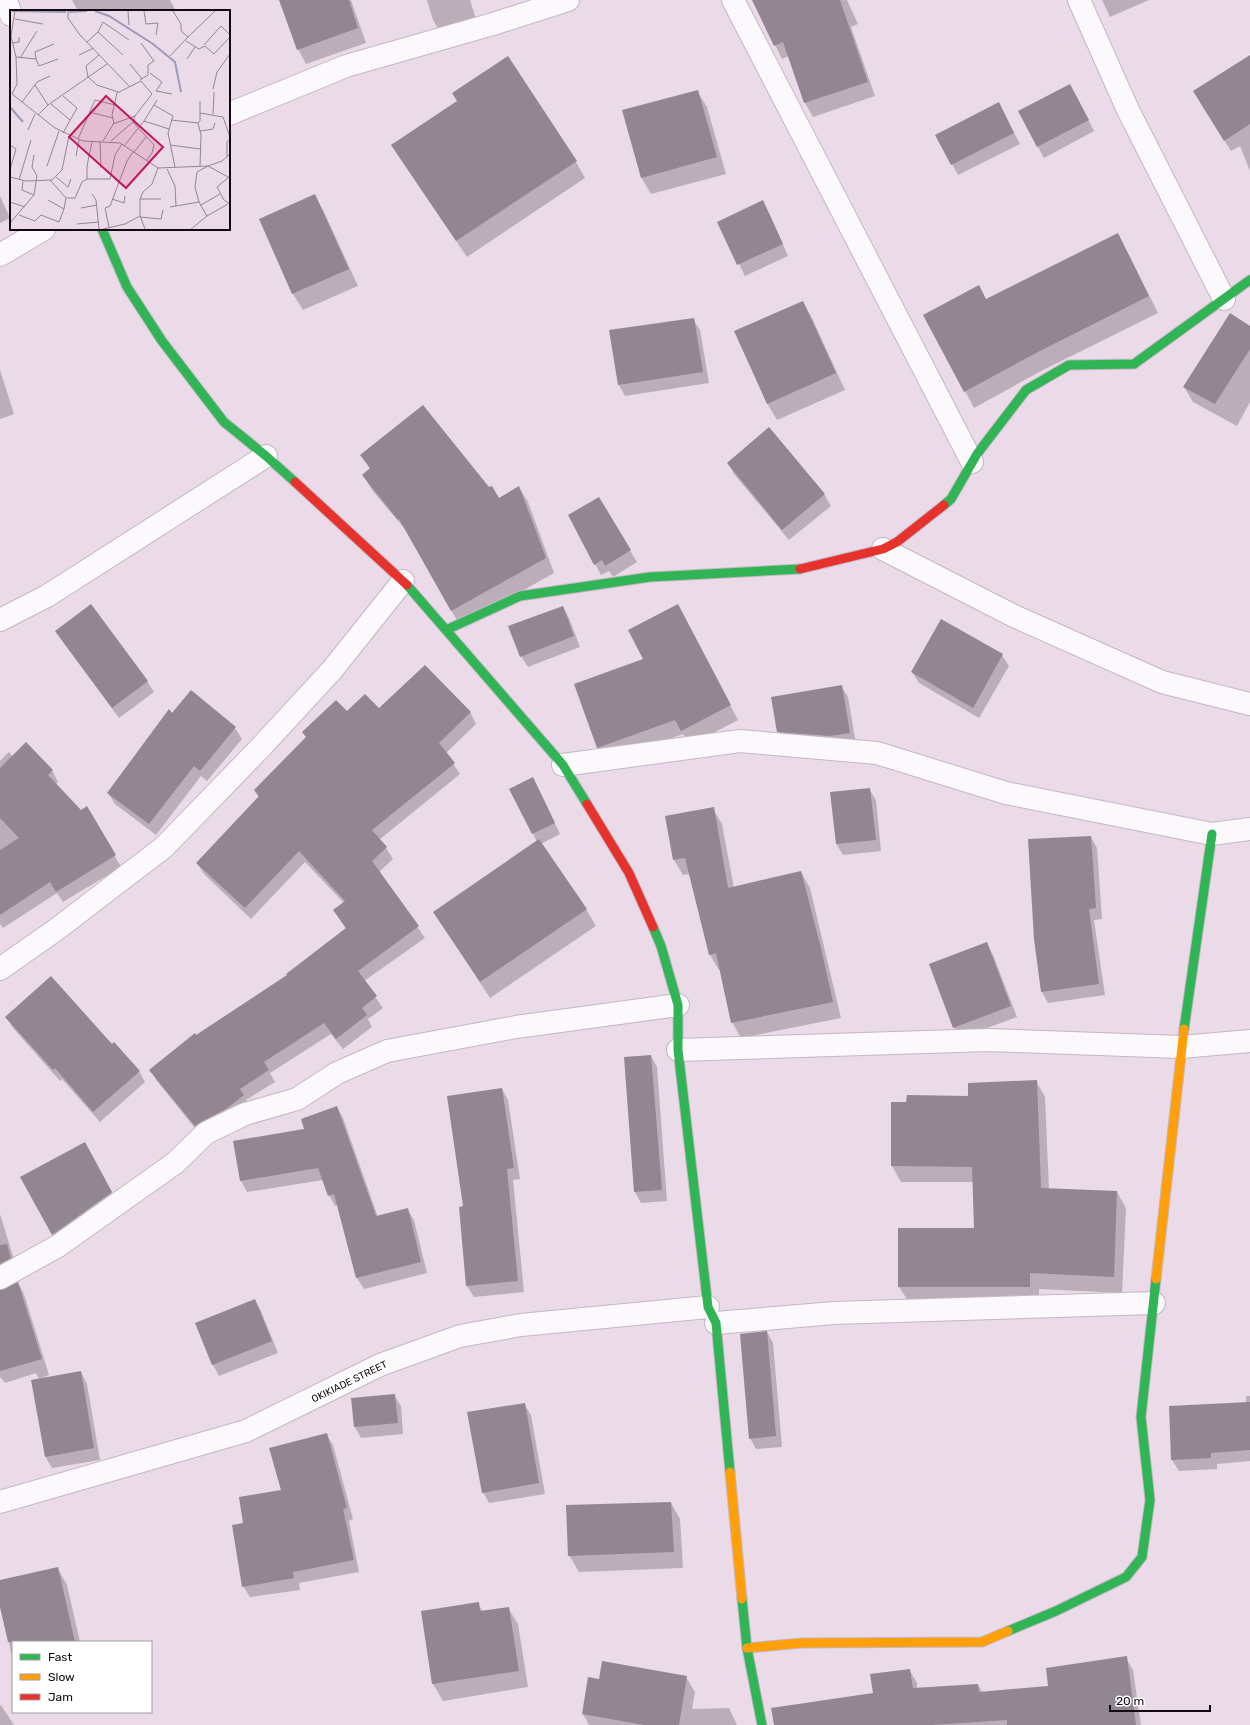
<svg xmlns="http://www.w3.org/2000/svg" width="1250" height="1725" font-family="Rubik,sans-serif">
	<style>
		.shadow { fill: #0003 }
		.building { fill: #918692 }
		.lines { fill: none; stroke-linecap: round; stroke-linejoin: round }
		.street-casing { stroke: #c5b7c3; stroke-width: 24 }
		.fast-casing { stroke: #c5b7c3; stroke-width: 11 }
		.slow-casing { stroke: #c5b7c3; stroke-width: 11 }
		.jam-casing { stroke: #c5b7c3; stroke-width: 11 }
		.street { stroke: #fcf9fc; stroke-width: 22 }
		.fast { stroke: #30b455; stroke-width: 9 }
		.slow { stroke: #ff9f0a; stroke-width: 9 }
		.jam { stroke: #e5322d; stroke-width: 9 }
		.labels { text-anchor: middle; stroke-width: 4; stroke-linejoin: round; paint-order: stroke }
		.street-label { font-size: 10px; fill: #110810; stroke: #fff }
		.inset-river { fill: none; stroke: #9d9ab8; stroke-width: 2 }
		.inset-road { fill: none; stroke: #948692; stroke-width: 1 }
		.view { fill: #c2185b; fill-opacity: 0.15; stroke: #c2185b; stroke-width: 2 }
		.inset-edge { fill: none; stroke: #110810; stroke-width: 2 }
	</style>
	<rect width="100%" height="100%" fill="#ebdae8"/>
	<path class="shadow" d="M 72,0 L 170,0 L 176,11 L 78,11 Z
		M 280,0 L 351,0 L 366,43 L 306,64 L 298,49 Z
		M 427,0 L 470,0 L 478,25 L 442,36 L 433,20 Z
		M 753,0 L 847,0 L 858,24 L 851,27 L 875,96 L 813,117 L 805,103 L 789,56 L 782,59 Z
		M 1102,0 L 1149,0 L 1110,17 Z
		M 1250,72 L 1250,171 L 1240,146 L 1231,151 L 1200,102 Z
		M 697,91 L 707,107 L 726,174 L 651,194 L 641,177 Z
		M 1076,96 L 1094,131 L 1044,158 L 1019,112 Z
		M 1005,115 L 1020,144 L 958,175 L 952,164 Z
		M 433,131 L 576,162 L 585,178 L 467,257 L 391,144 Z
		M 314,195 L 324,212 L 358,286 L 303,310 L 293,294 L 260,220 Z
		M 0,196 L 10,218 L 0,223 Z
		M 769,213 L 788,256 L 745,276 L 718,222 Z
		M 1127,251 L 1158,313 L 1043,370 L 974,408 L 965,391 L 986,300 Z
		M 803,302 L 812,318 L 845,390 L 777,420 L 767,403 Z
		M 693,319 L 700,330 L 709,383 L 625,396 L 619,385 L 610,331 Z
		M 1250,327 L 1250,402 L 1237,426 L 1193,402 L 1184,387 Z
		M 0,370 L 14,414 L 0,419 Z
		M 769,428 L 824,494 L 831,506 L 789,540 L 734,474 L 728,463 Z
		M 362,455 L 498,499 L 519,487 L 528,502 L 554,573 L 460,626 L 409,534 L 372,490 L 363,475 L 370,469 Z
		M 598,498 L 637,562 L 613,577 L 609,571 L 601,575 L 569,515 Z
		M 563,607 L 569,618 L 580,647 L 528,667 L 521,656 Z
		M 685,620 L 738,720 L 690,745 L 683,734 L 606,762 L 598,747 L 644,659 Z
		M 942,620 L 1002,655 L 1009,666 L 979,718 L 919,683 L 912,672 Z
		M 56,631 L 147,681 L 154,692 L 119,718 L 63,642 Z
		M 841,686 L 848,697 L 856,744 L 785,743 L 778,731 Z
		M 192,691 L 235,728 L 242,739 L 207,781 L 201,776 L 156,835 L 115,804 L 108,793 Z
		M 379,710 L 470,712 L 476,724 L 446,753 L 460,774 L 379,840 L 386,848 L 393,859 L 379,872 L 425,938 L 364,981 L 383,1008 L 368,1019 L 372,1027 L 343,1049 L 331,1034 L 270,1073 L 275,1082 L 246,1100 L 250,1106 L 202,1137 L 157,1081 L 151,1070 L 196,1036 L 288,976 L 346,929 L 334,910 L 344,903 L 305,862 L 251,919 L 204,874 L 197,863 L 259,798 L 255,791 L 307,738 L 303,732 L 347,713 Z
		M 9,752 L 13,757 L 52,770 L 58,782 L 55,785 L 81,811 L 87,808 L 121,867 L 63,902 L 57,893 L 3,928 L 0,924 L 0,761 Z
		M 511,789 L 539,790 L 560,834 L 541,844 L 586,909 L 596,926 L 490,998 L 434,912 L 537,842 Z
		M 869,789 L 876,800 L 881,851 L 843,855 L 836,843 Z
		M 713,809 L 722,824 L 734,888 L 801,872 L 810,888 L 841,1018 L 741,1038 L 732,1022 L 721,970 L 719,970 L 710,955 L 690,874 L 683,875 L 674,860 Z
		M 1091,837 L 1097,848 L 1102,919 L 1094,920 L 1105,995 L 1048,1003 L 1042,992 Z
		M 987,944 L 993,955 L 1017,1017 L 960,1038 L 954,1027 Z
		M 6,1017 L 112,1045 L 139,1071 L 145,1082 L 100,1122 L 62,1079 L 60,1081 L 13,1028 Z
		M 651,1056 L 657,1067 L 667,1201 L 641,1203 L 635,1192 Z
		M 1036,1081 L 1045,1097 L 1049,1189 L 1117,1192 L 1126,1208 L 1122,1293 L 1039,1289 L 1039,1302 L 909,1302 L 899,1287 L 975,1229 L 973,1182 L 901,1182 L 892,1166 L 892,1103 L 907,1103 L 969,1097 Z
		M 502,1089 L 508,1100 L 520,1179 L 513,1180 L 524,1292 L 474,1297 L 467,1286 L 460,1208 L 464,1207 Z
		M 337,1107 L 343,1118 L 378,1217 L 407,1209 L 414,1220 L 427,1273 L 364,1289 L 357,1278 L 338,1205 L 335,1206 L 329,1195 L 323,1180 L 247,1192 L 241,1181 L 234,1141 L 306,1130 Z
		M 91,1154 L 118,1204 L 59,1245 L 53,1234 Z
		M 0,1214 L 17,1269 L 0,1280 Z
		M 18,1283 L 24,1294 L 49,1375 L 39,1379 L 81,1372 L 87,1384 L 100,1460 L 52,1468 L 45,1456 L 39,1379 L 36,1373 L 5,1383 L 0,1377 L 0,1291 Z
		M 255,1300 L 261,1311 L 278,1353 L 219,1376 L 213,1365 L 196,1323 Z
		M 767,1332 L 773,1343 L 782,1447 L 756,1449 L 750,1438 Z
		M 394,1395 L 401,1406 L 403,1434 L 361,1438 L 355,1427 Z
		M 1246,1396 L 1250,1396 L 1250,1461 L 1217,1464 L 1217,1469 L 1179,1471 L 1172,1460 L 1170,1407 L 1246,1403 Z
		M 524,1404 L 531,1415 L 545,1494 L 489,1503 L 483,1492 Z
		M 326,1434 L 333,1445 L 353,1519 L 349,1521 L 359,1572 L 299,1583 L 300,1590 L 250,1597 L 243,1586 L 244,1524 L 282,1491 Z
		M 671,1503 L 680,1519 L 683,1568 L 579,1572 L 569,1555 Z
		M 58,1569 L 67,1585 L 80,1642 L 13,1642 L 13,1661 L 0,1603 L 0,1581 Z
		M 478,1603 L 483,1612 L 508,1608 L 518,1624 L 528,1687 L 443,1701 L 433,1684 L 422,1612 Z
		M 1126,1658 L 1133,1670 L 1141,1725 L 790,1725 L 874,1694 L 910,1671 L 917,1683 L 917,1689 L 978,1685 L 983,1693 L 1049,1687 Z
		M 686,1677 L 695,1692 L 692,1709 L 729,1708 L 737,1725 L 589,1725 L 583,1714 L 600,1680 Z
		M 1,1705 L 14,1725 L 0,1725 L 0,1706 Z"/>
	<path class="building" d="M 279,0 L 349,0 L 358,28 L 297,50 Z
		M 752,0 L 840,0 L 868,82 L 804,103 L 783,42 L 774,46 Z
		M 1250,55 L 1250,124 L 1224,141 L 1193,91 Z
		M 508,56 L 577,161 L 456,241 L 391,145 L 457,101 L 452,93 Z
		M 1070,84 L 1089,120 L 1037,147 L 1018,111 Z
		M 698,90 L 717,157 L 641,178 L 622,110 Z
		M 999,102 L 1014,133 L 951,165 L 935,135 Z
		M 315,194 L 349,269 L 292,294 L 259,219 Z
		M 763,200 L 783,244 L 737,265 L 717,222 Z
		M 1118,233 L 1149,296 L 1034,354 L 964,392 L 923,315 L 979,285 L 986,299 Z
		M 803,301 L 836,373 L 767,404 L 734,331 Z
		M 1230,313 L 1250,326 L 1250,349 L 1215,404 L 1183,387 Z
		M 694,318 L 703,372 L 618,385 L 609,330 Z
		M 423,405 L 489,487 L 492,486 L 499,498 L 519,486 L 546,558 L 451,611 L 399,519 L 398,520 L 362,475 L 370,468 L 360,455 Z
		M 769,427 L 825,494 L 782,530 L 727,463 Z
		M 599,497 L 631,550 L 605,566 L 602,560 L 594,565 L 568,515 Z
		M 91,604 L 148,681 L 112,708 L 55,631 Z
		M 678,604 L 731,705 L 681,731 L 675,720 L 597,748 L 574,684 L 643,659 L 628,630 Z
		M 563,606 L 574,636 L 520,657 L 508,626 Z
		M 941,619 L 1003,654 L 973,708 L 911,672 Z
		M 425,665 L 471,712 L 439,743 L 455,763 L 372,830 L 387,847 L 372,861 L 419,926 L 358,971 L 377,996 L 362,1008 L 367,1015 L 336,1039 L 324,1023 L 264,1062 L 269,1070 L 240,1089 L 244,1095 L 226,1109 L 201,1122 L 195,1126 L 149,1070 L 195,1033 L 196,1035 L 287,975 L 286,974 L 346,928 L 333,910 L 345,901 L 299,851 L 245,908 L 196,863 L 259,796 L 254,790 L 306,737 L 302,732 L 336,700 L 347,711 L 365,694 L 379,708 Z
		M 842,685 L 850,733 L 830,736 L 777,732 L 771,697 Z
		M 191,690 L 236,727 L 200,771 L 194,766 L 149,824 L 107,793 L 169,709 L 172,713 Z
		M 26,742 L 53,770 L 48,775 L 81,810 L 87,806 L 116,855 L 56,892 L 50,882 L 0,915 L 0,850 L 19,838 L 0,818 L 0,768 Z
		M 533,777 L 555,823 L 532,834 L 509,789 Z
		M 870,788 L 876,840 L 836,844 L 830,792 Z
		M 714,807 L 728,888 L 801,871 L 821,948 L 833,1002 L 731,1023 L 716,953 L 709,955 L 685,858 L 673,860 L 665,816 Z
		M 1091,836 L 1096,908 L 1089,909 L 1099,984 L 1041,992 L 1034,939 L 1028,839 Z
		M 539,839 L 587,909 L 480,982 L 433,912 Z
		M 987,942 L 1011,1006 L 953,1028 L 929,964 Z
		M 51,976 L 112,1044 L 114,1042 L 140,1071 L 93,1112 L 55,1068 L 53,1070 L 5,1017 Z
		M 651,1055 L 662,1190 L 634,1192 L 624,1057 Z
		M 1037,1080 L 1041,1188 L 1117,1191 L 1114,1277 L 1030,1273 L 1030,1287 L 898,1287 L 898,1228 L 974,1228 L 972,1167 L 891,1166 L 891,1102 L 906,1102 L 907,1095 L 968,1096 L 968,1083 Z
		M 502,1088 L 514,1168 L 507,1169 L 518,1281 L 466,1286 L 459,1207 L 463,1206 L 447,1096 Z
		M 337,1106 L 376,1216 L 408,1208 L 421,1262 L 356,1278 L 334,1194 L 328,1196 L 318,1168 L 240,1181 L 233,1141 L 304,1129 L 301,1119 Z
		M 85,1142 L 112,1192 L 52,1235 L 20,1177 Z
		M 7,1244 L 11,1258 L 0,1264 L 0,1245 Z
		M 18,1282 L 42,1359 L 0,1371 L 0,1290 Z
		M 255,1299 L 272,1341 L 212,1365 L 195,1323 Z
		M 767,1331 L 776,1436 L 749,1439 L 740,1334 Z
		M 81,1371 L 94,1448 L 45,1457 L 31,1380 Z
		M 395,1394 L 398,1423 L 354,1427 L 351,1398 Z
		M 1250,1402 L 1250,1450 L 1211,1453 L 1211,1458 L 1171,1460 L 1169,1406 Z
		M 525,1403 L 539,1483 L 482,1493 L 467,1412 Z
		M 327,1433 L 347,1508 L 343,1509 L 354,1560 L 293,1572 L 294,1578 L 242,1587 L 232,1525 L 243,1523 L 239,1497 L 281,1490 L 269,1448 Z
		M 671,1502 L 674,1552 L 568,1556 L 566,1505 Z
		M 58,1567 L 75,1642 L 8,1642 L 0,1607 L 0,1580 Z
		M 479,1602 L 480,1611 L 509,1607 L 519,1671 L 432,1684 L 421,1611 Z
		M 1127,1656 L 1136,1725 L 1007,1725 L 1007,1720 L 932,1725 L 774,1725 L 771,1708 L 873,1693 L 870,1674 L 910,1669 L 913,1688 L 978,1684 L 979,1692 L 1048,1686 L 1046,1668 Z
		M 602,1661 L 687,1676 L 679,1725 L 644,1725 L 582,1714 L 588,1677 L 599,1679 Z"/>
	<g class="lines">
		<g class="street-casing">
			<path id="street" d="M 6,0 L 11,15
				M 733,0 L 972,462
				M 1079,0 L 1128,110 L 1224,299
				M 229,114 L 346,66 L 493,24 L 568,0
				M 0,255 L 44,229
				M 883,549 L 1014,616 L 1162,682 L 1250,704
				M 0,620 L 47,596 L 266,456
				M 563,765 L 740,741 L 877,753 L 1006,793 L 1212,834 L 1250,829
				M 0,969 L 57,929 L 164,847 L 261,747 L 332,670 L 403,581
				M 678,1050 L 988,1040 L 1181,1047 L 1250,1041
				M 0,1278 L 58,1246 L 175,1163 L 206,1133 L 245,1114 L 297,1099 L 337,1073 L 387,1051 L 516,1027 L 678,1005
				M 716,1323 L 834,1313 L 1154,1303
				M 0,1502 L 246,1431 L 380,1365 L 460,1336 L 521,1325 L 708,1307"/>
		</g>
		<g class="fast-casing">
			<path id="fast" d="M 102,229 L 127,287 L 162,341 L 224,422 L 266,456 L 295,482
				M 944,505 L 951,499 L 977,454 L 1026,390 L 1069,365 L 1134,364 L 1250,280
				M 407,585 L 563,765 L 587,804
				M 446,630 L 520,596 L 650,577 L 800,569
				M 653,927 L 661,946 L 678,1005 L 678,1050 L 708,1307 L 716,1323 L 730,1472
				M 1184,1029 L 1212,834
				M 742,1599 L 747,1648 L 762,1725
				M 1008,1631 L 1056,1611 L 1126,1577 L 1142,1557 L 1150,1500 L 1141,1417 L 1156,1279"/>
		</g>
		<g class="slow-casing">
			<path id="slow" d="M 1156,1279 L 1184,1029
				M 730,1472 L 742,1599
				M 747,1648 L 802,1643 L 982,1642 L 1008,1631"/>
		</g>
		<g class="jam-casing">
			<path id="jam" d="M 295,482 L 407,585
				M 800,569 L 883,549 L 897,542 L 944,505
				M 587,804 L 629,873 L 653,927"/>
		</g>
		<use href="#street" class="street"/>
		<use href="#fast" class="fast"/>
		<use href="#slow" class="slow"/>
		<use href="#jam" class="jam"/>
	</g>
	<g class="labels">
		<g class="street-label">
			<text transform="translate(349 1381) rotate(-26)" y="4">OKIKIADE STREET</text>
		</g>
	</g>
	<g transform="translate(10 10)">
		<rect width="220" height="220" fill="#ebdae8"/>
		<path class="inset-river" d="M 2,1 L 56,2M 85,1 L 99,6 L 143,34 L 165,52 L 171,82M 59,2 L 77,1M 0,97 L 13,112"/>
		<path class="inset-road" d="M 5,1 L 1,26 L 6,47 L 7,74 L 2,84 L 45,118 L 73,131 L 110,133 L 148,158 L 198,156 L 212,151 L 220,144M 58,1 L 58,8 L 70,25 L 119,76M 118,1 L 119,15M 134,1 L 136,14 L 148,13 L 146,25M 5,9 L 33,14M 88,22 L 113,45M 178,27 L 205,1M 176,31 L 189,39 L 195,36 L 204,44 L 220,27M 77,32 L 88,22 L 93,12 L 119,30M 2,33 L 9,32 L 9,27M 194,35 L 211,16 L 220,25M 69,45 L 84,38M 89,45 L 76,56 L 78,67 L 87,75 L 108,82M 160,46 L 178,27 L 171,21 L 171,14 L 163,1M 6,47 L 26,49 L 29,56 L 48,49M 10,48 L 27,21M 26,49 L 25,42 L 44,34M 177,49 L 185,37M 120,54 L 132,69M 140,63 L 152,72 L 146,81M 130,70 L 138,65 L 138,55 L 144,51 L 131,33M 25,75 L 38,95M 203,79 L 207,62 L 220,44M 146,81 L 162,84M 53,86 L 67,98 L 53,123M 12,92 L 27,72 L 40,66M 41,94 L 60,110M 144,95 L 163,106 L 158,123 L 165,157M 79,102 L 103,108M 190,103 L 213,107 L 220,127M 203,104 L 204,82M 28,105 L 38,95 L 97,54M 161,110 L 188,113 L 190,111 L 190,91M 134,111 L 159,119M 123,112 L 144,135 L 142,143 L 136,151M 188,113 L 191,125 L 190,156M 18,120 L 25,104M 190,121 L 203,119 L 205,113M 68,129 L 85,90 L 105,95M 90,131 L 91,158M 93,131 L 104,113 L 102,105 L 107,83 L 131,71 L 142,84 L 125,106 L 103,114M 101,131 L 123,112 L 125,106M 0,135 L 6,139 L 0,160M 160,135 L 190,139M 114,136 L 134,111 L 147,90M 124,142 L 136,127M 66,146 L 69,130M 217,147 L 217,132 L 220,129M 37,156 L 49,121M 157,159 L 165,176 L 166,196M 0,167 L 16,171 L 42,170 L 52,160 L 59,126M 46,167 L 58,177 L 61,169M 219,167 L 207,177 L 214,190 L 220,194M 77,169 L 100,169 L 105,145 L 112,134M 9,170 L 21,130M 40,170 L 56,188 L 65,188 L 72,172 L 77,169 L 77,156 L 82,132M 13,171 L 12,180 L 24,185M 82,184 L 86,190 L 89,219M 102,189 L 114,193 L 115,186M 130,189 L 151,189M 38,190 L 54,199 L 56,188M 0,192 L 15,197M 191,195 L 210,184M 160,197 L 189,192M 71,198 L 87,195M 9,205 L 25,211 L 31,205 L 49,212 L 54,199M 197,206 L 218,194M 130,207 L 151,209 L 153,200M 0,213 L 24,185 L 27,166 L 22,157 L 24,145M 67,214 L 89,212M 99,217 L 95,198 L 100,196 L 117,151 L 123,142M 93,219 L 115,214 L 130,206M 135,219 L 130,206 L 130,189 L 133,182 L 142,174 L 148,158M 181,219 L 197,206 L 189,192 L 185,177 L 187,162 L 198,156 L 220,168"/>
		<path class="view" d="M 96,86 L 153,137 L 116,178 L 59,127 Z"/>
		<rect width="220" height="220" class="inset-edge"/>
	</g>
	<rect x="12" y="1641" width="140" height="72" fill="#ffffff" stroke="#a09c9f"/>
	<rect x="20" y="1654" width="20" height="6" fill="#30b455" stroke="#a09c9f"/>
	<text x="48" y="1661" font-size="12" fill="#110810">Fast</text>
	<rect x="20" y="1674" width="20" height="6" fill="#ff9f0a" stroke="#a09c9f"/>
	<text x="48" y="1681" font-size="12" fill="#110810">Slow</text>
	<rect x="20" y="1694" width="20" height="6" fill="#e5322d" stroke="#a09c9f"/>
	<text x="48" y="1701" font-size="12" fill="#110810">Jam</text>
	<path d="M1110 1705v6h100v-6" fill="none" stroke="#110810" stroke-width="2"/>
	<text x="1116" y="1705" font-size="12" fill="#110810" stroke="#ffffff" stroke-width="3" paint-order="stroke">20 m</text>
</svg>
